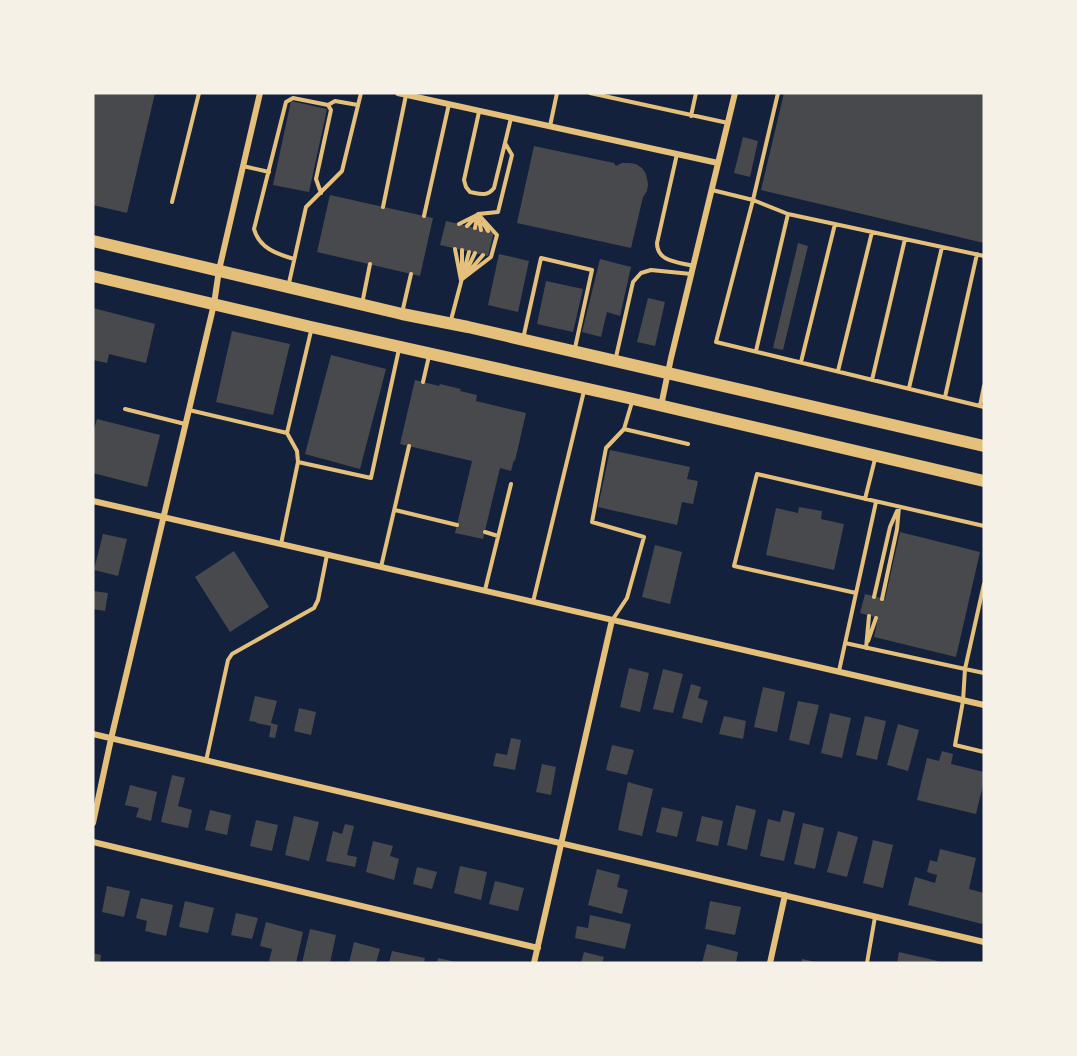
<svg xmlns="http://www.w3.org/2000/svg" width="1077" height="1056" font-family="'Archivo Narrow',sans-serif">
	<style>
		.building { fill: #48494c }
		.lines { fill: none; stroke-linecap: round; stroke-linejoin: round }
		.service { stroke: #e5c07b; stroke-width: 4 }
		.minor { stroke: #e5c07b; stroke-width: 6 }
		.primary { stroke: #e5c07b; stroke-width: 12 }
	</style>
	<rect width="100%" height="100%" fill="#14213d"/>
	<path class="building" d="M 93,93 L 155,93 L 127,213 L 93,205 Z
		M 784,93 L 984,93 L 984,243 L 761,190 Z
		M 291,101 L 327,109 L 309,192 L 273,185 Z
		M 743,137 L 758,141 L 750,177 L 734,173 Z
		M 534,146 L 614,163 L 616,166 L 622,163 L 629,163 L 636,164 L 642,168 L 646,174 L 648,184 L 647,191 L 643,197 L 631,248 L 517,223 Z
		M 330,195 L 433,218 L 420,276 L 317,252 Z
		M 446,221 L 494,232 L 488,256 L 440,245 Z
		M 798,243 L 808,246 L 783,350 L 773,348 Z
		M 499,254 L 529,261 L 518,312 L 488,305 Z
		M 600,259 L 631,267 L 620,316 L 607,312 L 601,337 L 582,332 Z
		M 546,281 L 583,289 L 573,332 L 537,324 Z
		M 648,298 L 665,302 L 655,346 L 637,342 Z
		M 93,308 L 155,324 L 146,363 L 109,354 L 107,363 L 93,360 Z
		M 232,331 L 290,344 L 273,415 L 216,402 Z
		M 331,355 L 386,369 L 360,469 L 305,454 Z
		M 415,380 L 439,386 L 440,384 L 461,389 L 460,391 L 477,395 L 476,401 L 526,413 L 515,461 L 514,460 L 511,471 L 500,468 L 483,539 L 455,533 L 472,461 L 400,444 Z
		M 97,419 L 160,435 L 147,487 L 93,473 L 93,433 Z
		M 610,450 L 690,467 L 687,479 L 698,481 L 693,504 L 682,502 L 677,525 L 598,507 Z
		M 799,507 L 822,511 L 821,519 L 844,524 L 834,570 L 766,555 L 776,508 L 798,513 Z
		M 900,532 L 980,552 L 956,657 L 874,637 L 878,618 L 860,613 L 865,594 L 885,599 Z
		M 103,534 L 127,539 L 118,576 L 94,570 Z
		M 655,545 L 682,552 L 670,604 L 642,597 Z
		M 234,551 L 269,607 L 230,632 L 195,577 Z
		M 93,591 L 108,593 L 105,611 L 93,609 Z
		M 629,668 L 649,673 L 640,712 L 620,707 Z
		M 663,669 L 683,674 L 673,713 L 653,709 Z
		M 691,684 L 701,687 L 698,698 L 708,701 L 702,723 L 682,718 Z
		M 763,687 L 785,692 L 777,732 L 754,727 Z
		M 255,696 L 277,701 L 271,723 L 278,725 L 275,738 L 269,737 L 271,726 L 256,723 L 257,722 L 249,721 Z
		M 798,701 L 819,705 L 809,745 L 789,740 Z
		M 299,708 L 316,712 L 311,735 L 294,731 Z
		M 830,713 L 851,718 L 842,758 L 821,753 Z
		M 724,716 L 746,721 L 743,739 L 719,734 Z
		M 865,716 L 886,721 L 877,760 L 856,755 Z
		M 898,724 L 919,730 L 908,771 L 887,765 Z
		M 511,738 L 521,740 L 515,770 L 493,766 L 496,753 L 507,755 Z
		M 612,745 L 634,750 L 627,775 L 606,770 Z
		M 942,751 L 953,754 L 951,764 L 984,772 L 984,781 L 976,814 L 917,800 L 927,758 L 939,761 Z
		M 542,764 L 556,767 L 551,795 L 536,792 Z
		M 172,775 L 185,778 L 178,806 L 192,810 L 188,828 L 161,822 Z
		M 628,782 L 653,789 L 642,836 L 618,830 Z
		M 130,785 L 157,792 L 151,821 L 136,817 L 139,808 L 125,805 Z
		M 736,805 L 756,810 L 747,850 L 727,845 Z
		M 662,807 L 683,812 L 677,837 L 656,832 Z
		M 210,810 L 231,815 L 227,835 L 205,830 Z
		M 783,810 L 795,813 L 784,861 L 760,856 L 768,819 L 780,822 Z
		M 294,816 L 319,822 L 309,861 L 285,855 Z
		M 702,816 L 723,821 L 718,846 L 696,841 Z
		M 256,820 L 278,825 L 272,851 L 250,846 Z
		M 803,823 L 824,828 L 815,869 L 794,864 Z
		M 345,824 L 354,826 L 347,855 L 357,857 L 355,867 L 326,861 L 333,831 L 342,834 Z
		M 838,831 L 858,837 L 847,877 L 827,872 Z
		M 873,840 L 893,845 L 883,888 L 863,883 Z
		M 373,841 L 393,846 L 390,856 L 399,859 L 394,880 L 366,872 Z
		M 940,849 L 976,858 L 969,889 L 984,893 L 984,917 L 982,924 L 908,905 L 915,877 L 935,883 L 937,875 L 927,872 L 930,860 L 937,862 Z
		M 460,866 L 487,872 L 481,900 L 454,893 Z
		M 417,867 L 437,872 L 432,889 L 413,884 Z
		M 597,869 L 620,875 L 617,887 L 628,890 L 622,914 L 588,905 Z
		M 495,881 L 524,888 L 518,911 L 489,904 Z
		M 107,886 L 130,891 L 124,917 L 102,912 Z
		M 141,898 L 173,905 L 166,936 L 145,931 L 147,921 L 136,918 Z
		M 185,901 L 214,908 L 208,933 L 179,927 Z
		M 710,901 L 741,907 L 735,935 L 705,929 Z
		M 236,913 L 258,918 L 252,939 L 231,935 Z
		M 590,915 L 631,924 L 625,949 L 575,938 L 577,926 L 588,928 Z
		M 266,922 L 303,932 L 296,963 L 277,963 L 269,961 L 272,949 L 260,946 Z
		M 310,929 L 336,935 L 330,963 L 302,963 Z
		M 354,942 L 380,949 L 376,963 L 349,963 Z
		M 707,944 L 738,952 L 736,963 L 702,963 Z
		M 392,951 L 425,958 L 424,963 L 389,963 Z
		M 584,952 L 604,957 L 602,963 L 581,963 Z
		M 899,952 L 942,962 L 942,963 L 897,963 Z
		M 93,953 L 101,955 L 100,963 L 93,963 Z
		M 438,958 L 456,962 L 456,963 L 437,963 Z
		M 802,959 L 816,962 L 816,963 L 801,963 Z"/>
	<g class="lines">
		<path class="service" d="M 590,93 L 728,123
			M 778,93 L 753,200 L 788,214 L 984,256
			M 328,105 L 335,101 L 358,105
			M 479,112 L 464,180 L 466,187 L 470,192 C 480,194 487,197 494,188 L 505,143
			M 691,116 L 696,93
			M 550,126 L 557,93
			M 677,154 L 657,243 C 657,262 678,262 693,266
			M 243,166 L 269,172
			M 712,190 L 753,200 L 716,342 L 984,407
			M 172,202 L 199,93
			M 383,207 L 406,95
			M 478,215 L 481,230
			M 424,216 L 449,104
			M 483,223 L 488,231
			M 459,224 L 477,215
			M 467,226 L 476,217
			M 475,228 L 478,214 L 498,212 L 512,155 L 505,143 L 511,118
			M 455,249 L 461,280
			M 294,259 C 277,254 259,248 254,229 L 286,102 L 293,98 L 328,105 L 331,110 L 316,179 L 321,193
			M 462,271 L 462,250
			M 466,272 L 475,253
			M 466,275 L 483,255
			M 461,280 L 491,257 L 497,235 L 478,214
			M 289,283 L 306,207 L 342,171 L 361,93
			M 362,304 L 370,264
			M 402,313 L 411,274
			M 451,320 L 469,252
			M 311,331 L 287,433 L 297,451 L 298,462 L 371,478 L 399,349
			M 523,339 L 541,258 L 592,270 L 575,348
			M 756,351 L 788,214
			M 616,357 L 633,282 L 641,273 L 651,270 L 691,274
			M 801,362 L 835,224
			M 838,371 L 872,232
			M 872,380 L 905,239
			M 423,382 L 429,356
			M 909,388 L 942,247
			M 945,397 L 977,254
			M 980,406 L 984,386
			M 125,409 L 185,424
			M 189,410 L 287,433
			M 624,429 L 688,444
			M 865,499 L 875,459
			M 395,510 L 457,525
			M 485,532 L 498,536
			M 281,544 L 298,462
			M 381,567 L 409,446
			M 984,584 L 965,669 L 984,673
			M 485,590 L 511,484
			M 856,593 L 734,566 L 757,474 L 984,526
			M 874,597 L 890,527 L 897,511
			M 882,599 L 897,529 L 899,507
			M 533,602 L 584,391
			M 613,619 L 627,598 L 644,537 L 592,522 L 606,448 L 624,429 L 632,402
			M 868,641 L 876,618
			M 845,643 L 965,669 L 963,701 L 955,745 L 984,752
			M 866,648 L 869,616
			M 839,671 L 876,502
			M 206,761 L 228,660 L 232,654 L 314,608 L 318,600 L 327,555
			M 867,963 L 875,917"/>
		<path class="minor" d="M 398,93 L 718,163
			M 661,406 L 671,358 L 735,93
			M 93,501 L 984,705
			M 93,734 L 984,942
			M 93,823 L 111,739 L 214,304 L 219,270 L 260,93
			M 93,842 L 538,948
			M 534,963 L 612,620
			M 770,963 L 785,895"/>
		<path class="primary" d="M 93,241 L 402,314 L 468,327 L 984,446
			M 93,276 L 311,327 L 633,399 L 984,481"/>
	</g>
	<rect width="1077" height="1056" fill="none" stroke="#f6f1e7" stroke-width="189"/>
</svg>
